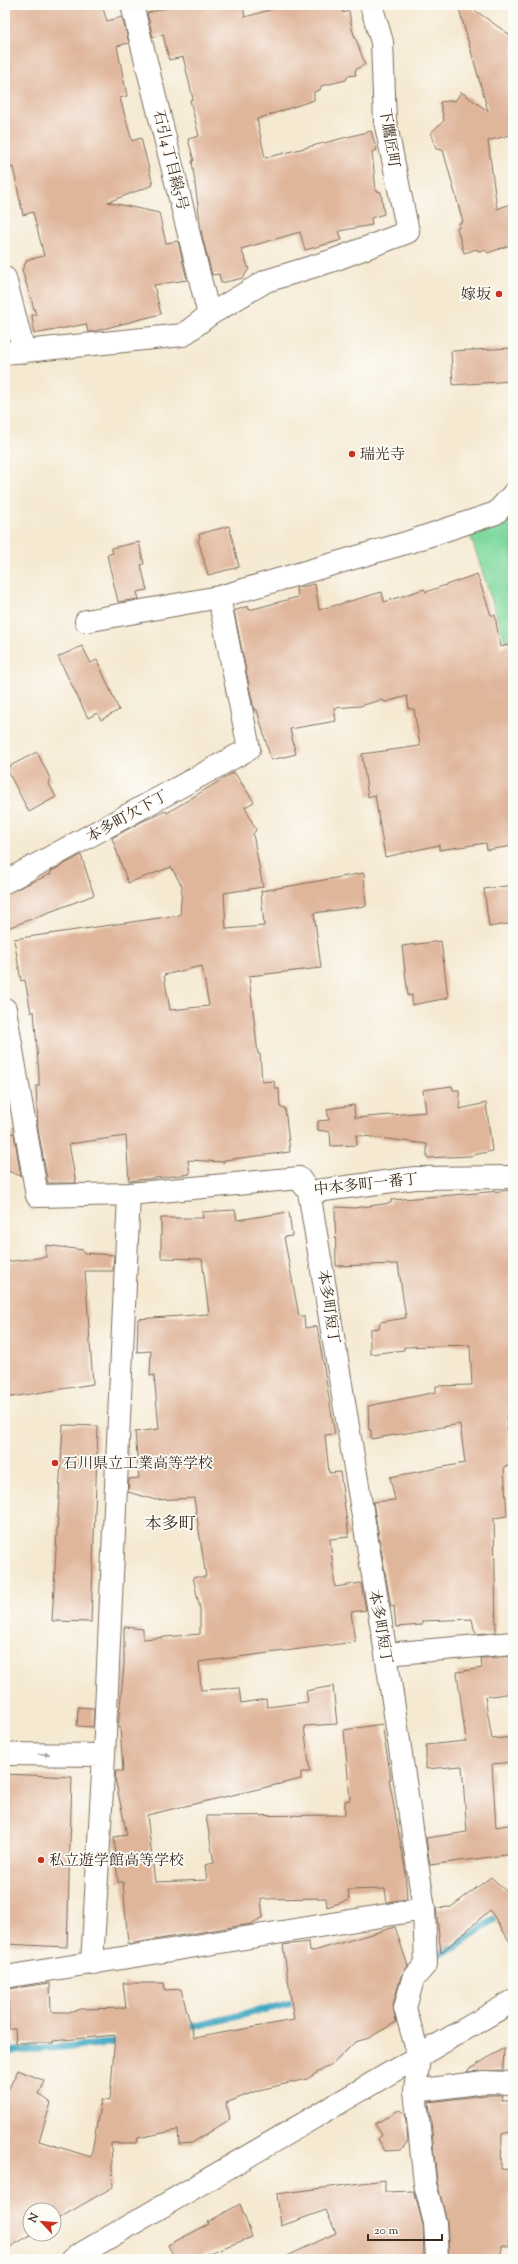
<svg xmlns="http://www.w3.org/2000/svg" width="518" height="2264" font-family="'Sorts Mill Goudy','Noto Serif JP',serif">
	<style>
		.green { fill: #80d99f; stroke: #5e825e }
		.lines { fill: none; stroke-linecap: round; stroke-linejoin: round }
		.stream { stroke: #43a8c3; stroke-width: 7 }
		.building { fill: #e0b69b; fill-rule: evenodd }
		.minor-casing { stroke: #7c6d5d; stroke-width: 24 }
		.minor { stroke: #fff; stroke-width: 22 }
		.oneway { fill: #a79f9a }
		.poi-dot { fill: #c8321e; stroke: #fdfcf7; stroke-width: 1.5 }
		.labels { text-anchor: middle; stroke-width: 3.5; stroke-linejoin: round; paint-order: stroke }
		.street-label { font-size: 15px; fill: #3b2a1e; stroke: #fdfcf7 }
		.poi-label { font-size: 15px; fill: #3b2a1e; stroke: #fdfcf7; text-anchor: start }
		.quarter-label { font-size: 17px; fill: #3b2a1e; stroke: #fdfcf7 }
	</style>
	<rect width="100%" height="100%" fill="#fdfcf7"/>
	<filter id="ink" filterUnits="userSpaceOnUse"><feTurbulence type="fractalNoise" baseFrequency=".025" numOctaves="2"/><feDisplacementMap in="SourceGraphic" scale="8" xChannelSelector="R" yChannelSelector="G"/><feConvolveMatrix kernelMatrix="1 2 1 2 8 2 1 2 1" color-interpolation-filters="sRGB"/></filter>
	<filter id="wash" filterUnits="userSpaceOnUse"><feTurbulence type="fractalNoise" baseFrequency=".012" numOctaves="4" result="noise"/><feDisplacementMap in="SourceGraphic" scale="16" xChannelSelector="R" yChannelSelector="G"/><feGaussianBlur stdDeviation="0.9" result="paint"/><feColorMatrix in="noise" values="0 0 0 0 0 0 0 0 0 0 0 0 0 0 0 0 0 1.4 0 .05"/><feComposite in="paint" operator="in"/></filter>
	<g filter="url(#wash)">
		<rect width="100%" height="100%" fill="#f5e9d2"/>
		<path class="green" d="M 513,518 L 513,640 L 505,641 L 469,531 Z"/>
		<g class="lines">
			<path class="stream" d="M 441,1953 L 455,1948 L 513,1904
				M 183,2029 L 301,2001
				M 5,2052 L 124,2042"/>
		</g>
		<g id="blocks">
			<path class="building" d="M 5,5 L 102,5 L 107,21 L 122,17 L 129,43 L 117,46 L 127,96 L 120,98 L 132,141 L 141,138 L 153,185 L 108,202 L 159,213 L 166,243 L 178,241 L 187,280 L 154,285 L 161,314 L 91,332 L 88,332 L 86,324 L 34,334 L 32,315 L 36,315 L 22,270 L 27,260 L 44,256 L 33,212 L 23,215 L 13,167 L 5,169 Z
				M 177,5 L 243,5 L 245,17 L 287,5 L 342,5 L 343,13 L 349,11 L 352,29 L 365,64 L 355,70 L 356,75 L 348,76 L 346,80 L 321,86 L 320,90 L 314,92 L 314,100 L 257,119 L 265,158 L 371,131 L 377,150 L 372,152 L 376,191 L 381,192 L 384,214 L 371,218 L 372,225 L 339,231 L 342,240 L 305,250 L 300,232 L 241,249 L 249,269 L 243,278 L 221,283 L 219,274 L 212,275 L 202,236 L 192,161 L 194,161 L 188,139 L 199,136 L 190,100 L 193,99 L 183,57 L 169,60 L 163,34 L 153,37 L 147,13 Z
				M 458,5 L 467,5 L 513,37 L 513,134 L 488,141 L 497,209 L 513,203 L 513,244 L 488,253 L 485,250 L 478,251 L 477,249 L 464,253 L 457,228 L 460,227 L 459,223 L 463,222 L 443,150 L 436,149 L 431,132 L 444,121 L 440,102 L 456,100 L 461,92 L 488,111 Z
				M 513,348 L 513,381 L 453,385 L 451,351 Z
				M 229,526 L 239,567 L 208,575 L 198,539 L 200,538 L 199,534 Z
				M 139,542 L 144,564 L 141,565 L 147,590 L 137,592 L 139,599 L 118,602 L 107,555 L 113,553 L 111,548 Z
				M 477,574 L 491,615 L 495,615 L 500,647 L 513,644 L 513,846 L 487,850 L 486,843 L 439,850 L 439,845 L 385,857 L 375,795 L 368,797 L 362,754 L 420,746 L 414,709 L 409,709 L 407,696 L 386,702 L 381,700 L 360,706 L 334,708 L 336,721 L 290,729 L 296,754 L 271,760 L 257,710 L 254,710 L 234,611 L 248,606 L 249,610 L 298,597 L 296,588 L 315,584 L 319,610 L 382,592 L 384,602 L 424,589 L 426,592 Z
				M 82,646 L 91,663 L 97,660 L 119,710 L 101,720 L 97,713 L 88,718 L 58,657 Z
				M 37,752 L 51,780 L 48,782 L 56,797 L 29,812 L 6,768 Z
				M 234,772 L 254,802 L 245,807 L 256,830 L 253,834 L 263,887 L 224,893 L 226,929 L 264,926 L 261,891 L 364,873 L 366,906 L 314,913 L 321,968 L 249,976 L 258,1054 L 260,1054 L 262,1082 L 274,1081 L 275,1088 L 279,1089 L 280,1107 L 285,1108 L 290,1152 L 224,1160 L 224,1162 L 188,1160 L 190,1174 L 129,1181 L 126,1136 L 69,1144 L 76,1183 L 48,1183 L 38,1130 L 36,1086 L 39,1086 L 39,1075 L 34,1011 L 31,1013 L 25,980 L 21,981 L 14,939 L 180,915 L 182,886 L 171,867 L 128,883 L 112,838 L 141,822 L 166,811 L 167,813 ZM 202,966 L 209,1006 L 170,1010 L 164,975 Z
				M 81,855 L 94,895 L 5,929 L 5,894 L 51,874 L 50,872 Z
				M 513,885 L 513,923 L 489,927 L 484,889 Z
				M 441,941 L 448,998 L 412,1005 L 412,995 L 408,996 L 402,946 Z
				M 452,1086 L 453,1090 L 459,1090 L 460,1109 L 486,1103 L 492,1151 L 469,1156 L 427,1158 L 427,1144 L 356,1135 L 357,1145 L 331,1146 L 330,1132 L 318,1130 L 318,1121 L 329,1120 L 327,1109 L 354,1105 L 355,1118 L 426,1112 L 423,1090 Z
				M 14,1133 L 21,1176 L 5,1170 L 5,1134 Z
				M 513,1190 L 513,1416 L 506,1416 L 511,1466 L 504,1467 L 507,1516 L 494,1518 L 496,1632 L 477,1634 L 474,1629 L 472,1619 L 422,1621 L 422,1625 L 396,1627 L 394,1606 L 391,1607 L 373,1502 L 395,1500 L 390,1477 L 465,1463 L 460,1424 L 371,1439 L 371,1430 L 369,1430 L 368,1406 L 436,1392 L 436,1386 L 472,1385 L 470,1345 L 404,1347 L 404,1350 L 370,1354 L 370,1329 L 379,1328 L 380,1322 L 406,1318 L 398,1264 L 336,1266 L 335,1207 L 354,1208 L 391,1203 L 391,1200 Z
				M 235,1210 L 237,1220 L 289,1212 L 292,1236 L 284,1237 L 299,1316 L 304,1316 L 305,1328 L 317,1326 L 335,1434 L 325,1435 L 329,1473 L 340,1472 L 349,1537 L 330,1539 L 335,1587 L 361,1583 L 366,1610 L 351,1612 L 355,1642 L 199,1662 L 201,1690 L 239,1688 L 241,1703 L 266,1699 L 267,1707 L 308,1702 L 306,1691 L 333,1686 L 337,1724 L 304,1726 L 310,1772 L 301,1772 L 301,1779 L 147,1815 L 155,1882 L 207,1880 L 205,1865 L 214,1863 L 206,1816 L 345,1815 L 345,1801 L 350,1800 L 344,1730 L 382,1724 L 391,1779 L 389,1779 L 405,1868 L 407,1899 L 387,1902 L 385,1889 L 348,1890 L 349,1900 L 327,1907 L 326,1898 L 261,1899 L 263,1917 L 251,1924 L 128,1944 L 123,1882 L 118,1882 L 114,1837 L 127,1835 L 115,1778 L 116,1771 L 123,1771 L 120,1727 L 118,1727 L 124,1665 L 124,1627 L 143,1629 L 143,1639 L 200,1634 L 200,1609 L 193,1577 L 206,1577 L 194,1498 L 156,1500 L 128,1492 L 129,1479 L 139,1478 L 135,1432 L 159,1429 L 154,1375 L 150,1376 L 151,1351 L 137,1352 L 138,1319 L 209,1314 L 202,1259 L 161,1258 L 161,1218 L 203,1218 L 202,1212 Z
				M 46,1245 L 83,1250 L 83,1253 L 114,1255 L 113,1271 L 85,1271 L 93,1384 L 5,1398 L 5,1262 L 46,1257 Z
				M 63,1425 L 98,1426 L 91,1622 L 52,1621 Z
				M 513,1656 L 513,1693 L 485,1697 L 492,1739 L 513,1737 L 513,1762 L 492,1764 L 496,1827 L 513,1824 L 513,1854 L 430,1865 L 426,1838 L 467,1832 L 462,1766 L 426,1769 L 426,1745 L 466,1741 L 457,1672 L 482,1668 L 481,1658 Z
				M 78,1707 L 94,1708 L 93,1727 L 77,1726 Z
				M 5,1774 L 72,1777 L 67,1947 L 5,1944 Z
				M 491,1877 L 513,1898 L 513,1947 L 490,1910 L 441,1953 L 436,1908 L 451,1907 Z
				M 395,1927 L 408,1966 L 401,1976 L 393,2005 L 396,2022 L 369,2038 L 355,2042 L 335,2062 L 307,2079 L 259,2090 L 226,2103 L 229,2120 L 192,2143 L 179,2144 L 178,2130 L 138,2138 L 137,2143 L 111,2143 L 113,2187 L 54,2221 L 54,2210 L 30,2210 L 30,2234 L 32,2234 L 5,2250 L 5,2096 L 18,2070 L 45,2081 L 39,2094 L 51,2103 L 39,2141 L 91,2157 L 101,2100 L 110,2101 L 115,2035 L 53,2041 L 53,2043 L 16,2043 L 15,2029 L 9,2029 L 8,1989 L 50,1983 L 51,2012 L 73,2012 L 81,2009 L 126,2008 L 123,1983 L 164,1983 L 165,1990 L 181,1989 L 194,2038 L 294,2020 L 283,1945 L 309,1942 L 310,1952 Z
				M 504,2048 L 503,2070 L 467,2072 L 468,2070 Z
				M 485,2095 L 502,2095 L 501,2100 L 513,2100 L 513,2131 L 502,2134 L 501,2169 L 513,2170 L 513,2194 L 510,2194 L 511,2222 L 508,2246 L 501,2246 L 500,2259 L 449,2259 L 447,2222 L 437,2182 L 429,2102 Z
				M 399,2110 L 405,2113 L 408,2141 L 401,2150 L 385,2151 L 378,2139 L 382,2135 L 375,2124 Z
				M 385,2180 L 385,2192 L 414,2191 L 423,2225 L 424,2259 L 281,2259 L 336,2233 L 326,2210 L 281,2226 L 277,2194 Z
				M 240,2204 L 252,2237 L 193,2259 L 175,2259 L 168,2245 L 209,2224 L 208,2222 Z"/>
		</g>
	</g>
	<g filter="url(#ink)">
		<use href="#blocks" fill-opacity="0" stroke="#7c6d5d" stroke-width="1"/>
		<g class="lines">
			<g class="minor-casing">
				<path id="minor" d="M 132,5 L 209,315
					M 5,278 L 24,352
					M 5,353 L 183,335 L 209,315 L 266,281 L 331,261 L 408,232 L 385,121 L 382,42 L 371,5
					M 86,621 L 219,597 L 409,542 L 496,513 L 513,494
					M 5,882 L 249,749 L 219,597
					M 5,1009 L 37,1196 L 129,1194 L 299,1178 L 309,1192 L 386,1654 L 424,1909 L 426,1964 L 413,1979 L 405,2008 L 419,2057 L 415,2091 L 425,2184 L 435,2223 L 437,2259
					M 309,1192 L 415,1178 L 513,1177
					M 386,1654 L 513,1643
					M 5,1754 L 104,1755
					M 92,1964 L 104,1755 L 129,1194
					M 5,1977 L 424,1909
					M 415,2091 L 484,2082 L 513,2083
					M 72,2259 L 513,2001"/>
			</g>
			<use href="#minor" class="minor"/>
		</g>
		<defs><path id="oneway-solid" d="M-6-.8H1V-3.2L6.5 0L1 3.2V.8H-6Z"/></defs>
		<use class="oneway" href="#oneway-solid" transform="translate(44 1754) rotate(1)"/>
	</g>
	<g class="poi-dot">
		<circle cx="499" cy="294" r="4"/>
		<circle cx="352" cy="454" r="4"/>
		<circle cx="55" cy="1463" r="4"/>
		<circle cx="41" cy="1860" r="4"/>
	</g>
	<g class="labels">
		<g class="street-label">
			<text transform="translate(390 138) rotate(81)" y="5">下鷹匠町</text>
			<text transform="translate(171 160) rotate(76)" y="5">石引4丁目線5号</text>
			<text transform="translate(127 816) rotate(-29)" y="5">本多町欠下丁</text>
			<text transform="translate(366 1184) rotate(-6)" y="5">中本多町一番丁</text>
			<text transform="translate(329 1307) rotate(81)" y="5">本多町短丁</text>
			<text transform="translate(381 1627) rotate(80)" y="5">本多町短丁</text>
		</g>
		<g class="poi-label">
			<text x="491" y="299" text-anchor="end">嫁坂</text>
			<text x="360" y="459">瑞光寺</text>
			<text x="63" y="1468">石川県立工業高等学校</text>
			<text x="49" y="1865">私立遊学館高等学校</text>
		</g>
		<g class="quarter-label">
			<text x="170" y="1529">本多町</text>
		</g>
	</g>
	<rect width="518" height="2264" fill="none" stroke="#fdfcf7" stroke-width="20"/>
	<g transform="translate(42 2222) rotate(296)"><circle r="19" fill="#fdfcf7" stroke="#afa8a0"/>
	<path d="M0-3L7 15L0 10L-7 15Z" fill="#c8321e"/>
	<text y="-6" font-size="11" font-weight="bold" text-anchor="middle" fill="#3b2a1e">N</text>
	</g>
	<path d="M368 2234v6h74v-6" fill="none" stroke="#3b2a1e" stroke-width="2"/>
	<text x="374" y="2234" font-size="12" fill="#3b2a1e" stroke="#fdfcf7" stroke-width="3" paint-order="stroke">20 m</text>
</svg>
